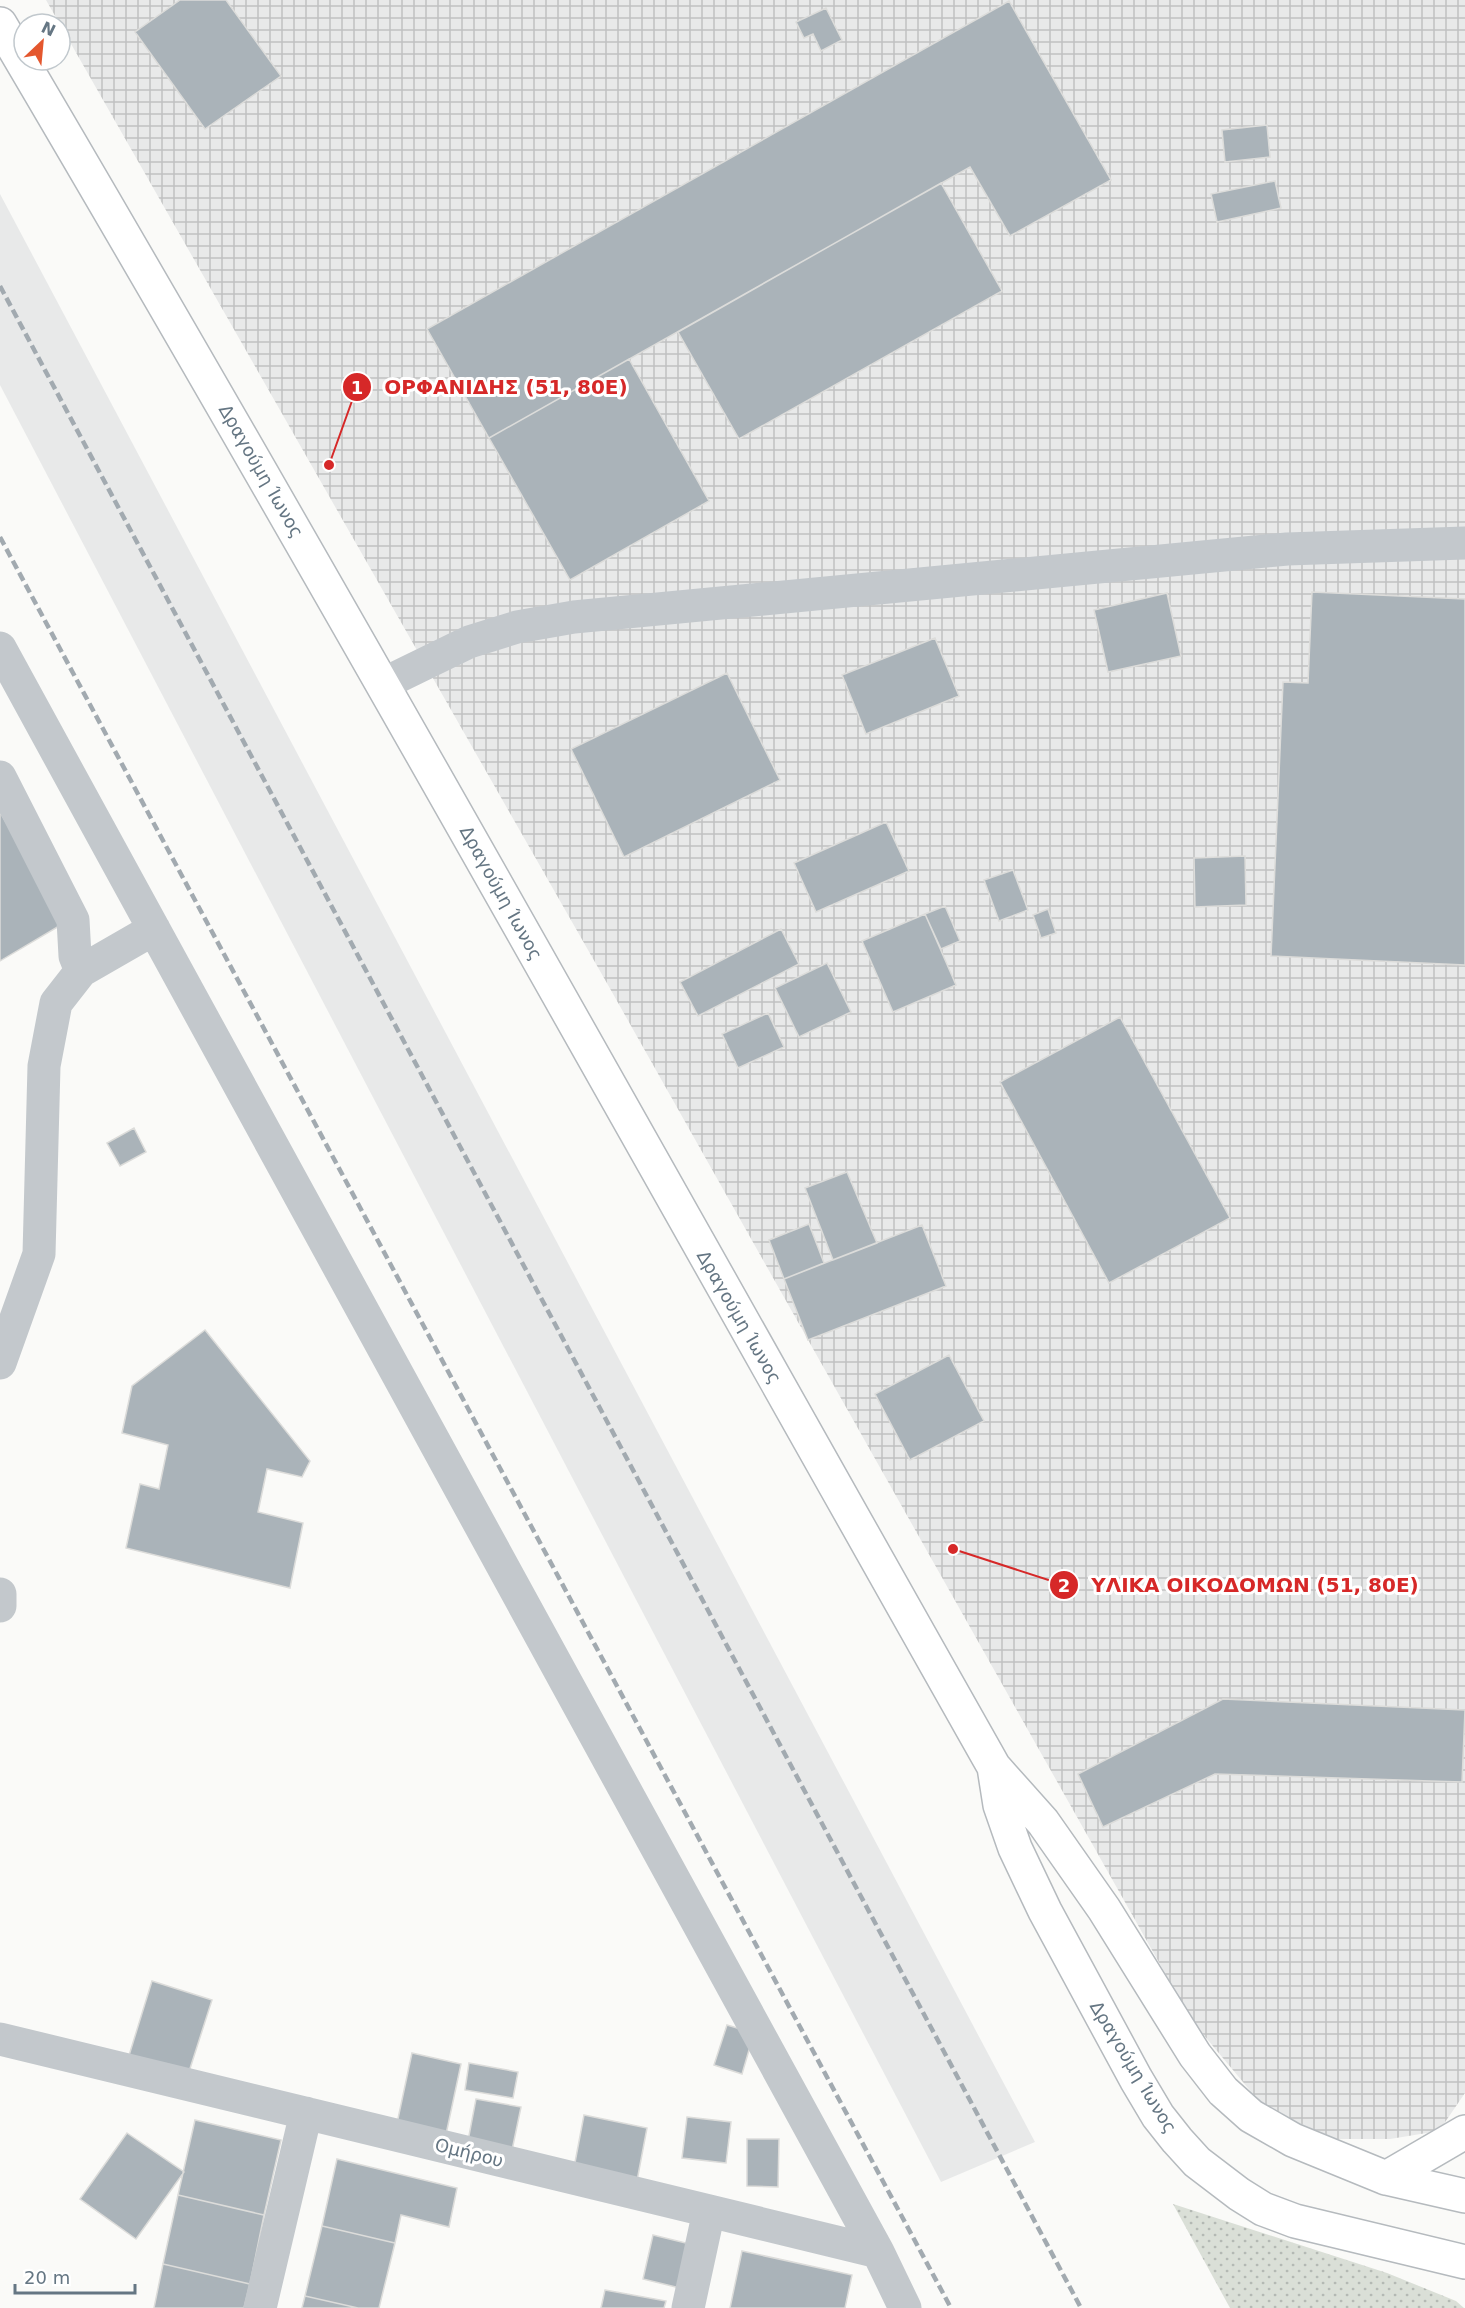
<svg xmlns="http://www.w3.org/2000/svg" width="1465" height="2308" font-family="'DejaVu Sans',sans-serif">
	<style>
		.built { fill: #e8e9e9 }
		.industrial { fill: url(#industrial-grid) }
		.green { fill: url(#green-dots) }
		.building { fill: #aab3b9; stroke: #dcdcda; stroke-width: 1.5 }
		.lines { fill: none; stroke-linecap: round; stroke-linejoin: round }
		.major-casing { stroke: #b5babe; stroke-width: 36 }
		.minor { stroke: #c3c8cc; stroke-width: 33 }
		.major { stroke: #fff; stroke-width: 33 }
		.rail { stroke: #a2aab0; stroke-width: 4.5; stroke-dasharray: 9 4.5; stroke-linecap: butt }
		.labels { text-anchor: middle; stroke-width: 6; stroke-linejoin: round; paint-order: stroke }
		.street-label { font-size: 18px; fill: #657683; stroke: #fff }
		.leader { fill: none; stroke: #d62828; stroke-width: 2 }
		.callout-dot { fill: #d62828; stroke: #fff; stroke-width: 2 }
		.mark-label { font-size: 18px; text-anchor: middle; font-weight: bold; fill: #fff }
		.callout-label { font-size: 20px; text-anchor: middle; font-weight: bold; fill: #d62828; stroke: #fff; stroke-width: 6; stroke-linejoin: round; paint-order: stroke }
	</style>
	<defs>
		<pattern id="industrial-grid" width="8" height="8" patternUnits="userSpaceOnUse" patternTransform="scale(1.5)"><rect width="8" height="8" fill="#e8e9e9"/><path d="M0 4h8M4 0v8" fill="none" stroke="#c0c1c2"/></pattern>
		<pattern id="green-dots" width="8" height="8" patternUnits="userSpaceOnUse" patternTransform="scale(1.5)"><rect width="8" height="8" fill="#dadfd7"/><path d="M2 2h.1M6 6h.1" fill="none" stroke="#b4b9b4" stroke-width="1.8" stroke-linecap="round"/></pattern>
	</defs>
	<rect width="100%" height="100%" fill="#fafaf8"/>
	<path class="built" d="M 0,194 L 1035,2142 L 941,2182 L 0,385 Z"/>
	<path class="industrial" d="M 46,0 L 1465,0 L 1465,2093 L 1439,2131 L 1390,2139 L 1333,2139 L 1263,2106 L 1192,2021 L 608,985 Z"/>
	<path class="green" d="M 1173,2204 L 1387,2273 L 1456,2301 L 1464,2308 L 1230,2308 Z"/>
	<path class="building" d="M 180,0 L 226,0 L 281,76 L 205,129 L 135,32 Z
		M 1009,1 L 1111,180 L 1010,236 L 970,167 L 489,438 L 427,329 Z
		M 826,8 L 842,40 L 821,51 L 813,34 L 804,38 L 796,22 Z
		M 1267,125 L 1270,157 L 1225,162 L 1222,130 Z
		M 1275,181 L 1281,208 L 1217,222 L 1211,194 Z
		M 941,183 L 1002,291 L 739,439 L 678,332 Z
		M 629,359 L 709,501 L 570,580 L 489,438 Z
		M 1312,592 L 1465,599 L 1465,965 L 1271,956 L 1283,682 L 1308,683 Z
		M 1167,593 L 1181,656 L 1108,672 L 1094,610 Z
		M 935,638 L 959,696 L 866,734 L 842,675 Z
		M 727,673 L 780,780 L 624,857 L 571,749 Z
		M 0,812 L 66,922 L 0,961 Z
		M 886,822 L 909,871 L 816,912 L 794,863 Z
		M 1245,856 L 1246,905 L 1195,907 L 1194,858 Z
		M 1013,870 L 1028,910 L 999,921 L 984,880 Z
		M 945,906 L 960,941 L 941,949 L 925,914 Z
		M 1048,909 L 1056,933 L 1041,938 L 1033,915 Z
		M 925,914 L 956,985 L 893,1012 L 862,941 Z
		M 781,929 L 799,964 L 698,1016 L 680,982 Z
		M 827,963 L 851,1012 L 799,1037 L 775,988 Z
		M 768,1013 L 784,1047 L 738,1068 L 722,1034 Z
		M 1120,1017 L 1230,1218 L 1109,1283 L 1000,1082 Z
		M 134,1128 L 146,1152 L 120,1166 L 107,1143 Z
		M 847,1172 L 877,1243 L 833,1260 L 805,1188 Z
		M 809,1224 L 824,1263 L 784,1279 L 769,1240 Z
		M 922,1225 L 946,1286 L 808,1340 L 784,1279 Z
		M 205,1330 L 310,1461 L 302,1477 L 267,1469 L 258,1512 L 303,1523 L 290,1588 L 126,1548 L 140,1484 L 159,1489 L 168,1445 L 122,1433 L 132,1386 Z
		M 949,1355 L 984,1421 L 910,1460 L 875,1394 Z
		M 1223,1699 L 1465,1710 L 1462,1782 L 1215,1774 L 1103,1827 L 1078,1774 Z
		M 152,1981 L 212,2000 L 186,2081 L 127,2062 Z
		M 727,2025 L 754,2033 L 742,2074 L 714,2065 Z
		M 412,2053 L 461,2064 L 445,2139 L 396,2128 Z
		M 469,2063 L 518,2072 L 513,2098 L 465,2090 Z
		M 476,2099 L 521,2107 L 511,2155 L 467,2146 Z
		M 584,2115 L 647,2128 L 636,2186 L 573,2173 Z
		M 687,2117 L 731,2122 L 726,2163 L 682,2158 Z
		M 195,2120 L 281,2140 L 264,2215 L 178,2195 Z
		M 127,2133 L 184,2172 L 136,2239 L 80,2199 Z
		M 747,2139 L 779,2139 L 778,2187 L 747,2186 Z
		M 337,2159 L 457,2188 L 449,2227 L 401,2215 L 395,2243 L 322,2226 Z
		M 178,2195 L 264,2215 L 250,2284 L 163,2264 Z
		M 322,2226 L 395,2243 L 379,2308 L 358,2308 L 305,2296 Z
		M 653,2235 L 694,2245 L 684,2289 L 643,2279 Z
		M 742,2251 L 852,2275 L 845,2308 L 730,2308 Z
		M 163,2264 L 250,2284 L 244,2308 L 154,2308 Z
		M 605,2290 L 666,2301 L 664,2308 L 601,2308 Z
		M 305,2296 L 358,2308 L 302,2308 Z"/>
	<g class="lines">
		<g class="major-casing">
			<path id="major" d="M 0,24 C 340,600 665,1185 994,1767 L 1043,1822 L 1104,1909 L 1195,2055 L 1223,2091 L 1251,2116 L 1293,2140 L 1386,2178 L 1465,2196
				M 994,1767 L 1000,1805 L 1015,1848 L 1045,1911 L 1136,2079 L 1158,2116 L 1177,2140 L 1197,2162 L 1239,2194 L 1263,2209 L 1295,2221 L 1465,2262
				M 1386,2178 L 1465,2132"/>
		</g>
		<path class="minor" d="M 0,648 L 878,2252
			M 383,684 L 469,642 L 517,627 L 574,617 L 1287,549 L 1465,543
			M 0,777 L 73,920 L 75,956 L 81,971
			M 0,1363 L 39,1254 L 44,1066 L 56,1003 L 81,971 L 154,929
			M 0,1594 L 0,1606
			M 0,2039 L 878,2252 L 905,2308
			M 260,2308 L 306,2113
			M 688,2308 L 709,2211"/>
		<use href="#major" class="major"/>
		<path class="rail" d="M 0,286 L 1081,2308
			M 0,537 L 951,2308"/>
	</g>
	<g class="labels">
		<g class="street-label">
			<text transform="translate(261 471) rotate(60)" y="6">Δραγούμη Ίωνος</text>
			<text transform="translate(501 893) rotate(61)" y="6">Δραγούμη Ίωνος</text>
			<text transform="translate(739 1317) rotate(60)" y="6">Δραγούμη Ίωνος</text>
			<text transform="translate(1133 2067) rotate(59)" y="6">Δραγούμη Ίωνος</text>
			<text transform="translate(469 2153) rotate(14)" y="6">Ομήρου</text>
		</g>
	</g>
	<path class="leader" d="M329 465L357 387M953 1549L1064 1585"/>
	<g class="callout-dot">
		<circle cx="329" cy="465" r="6"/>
		<circle cx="953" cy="1549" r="6"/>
		<circle cx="357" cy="387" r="15"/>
		<circle cx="1064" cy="1585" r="15"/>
	</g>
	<g class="mark-label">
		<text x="357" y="394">1</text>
		<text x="1064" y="1592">2</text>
	</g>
	<g class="callout-label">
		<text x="506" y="394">ΟΡΦΑΝΙΔΗΣ (51, 80Ε)</text>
		<text x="1255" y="1592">ΥΛΙΚΑ ΟΙΚΟΔΟΜΩΝ (51, 80Ε)</text>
	</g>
	<g transform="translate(42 42) rotate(26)"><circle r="28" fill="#ffffff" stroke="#c1c8cd" stroke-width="1.5"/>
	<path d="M0-4.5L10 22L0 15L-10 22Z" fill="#e4572e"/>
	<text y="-9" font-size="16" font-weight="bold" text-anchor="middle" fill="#657683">N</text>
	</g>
	<path d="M15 2284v9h120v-9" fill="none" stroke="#657683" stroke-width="3"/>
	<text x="24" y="2284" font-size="18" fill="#657683" stroke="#ffffff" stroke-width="4.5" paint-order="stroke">20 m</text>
</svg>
